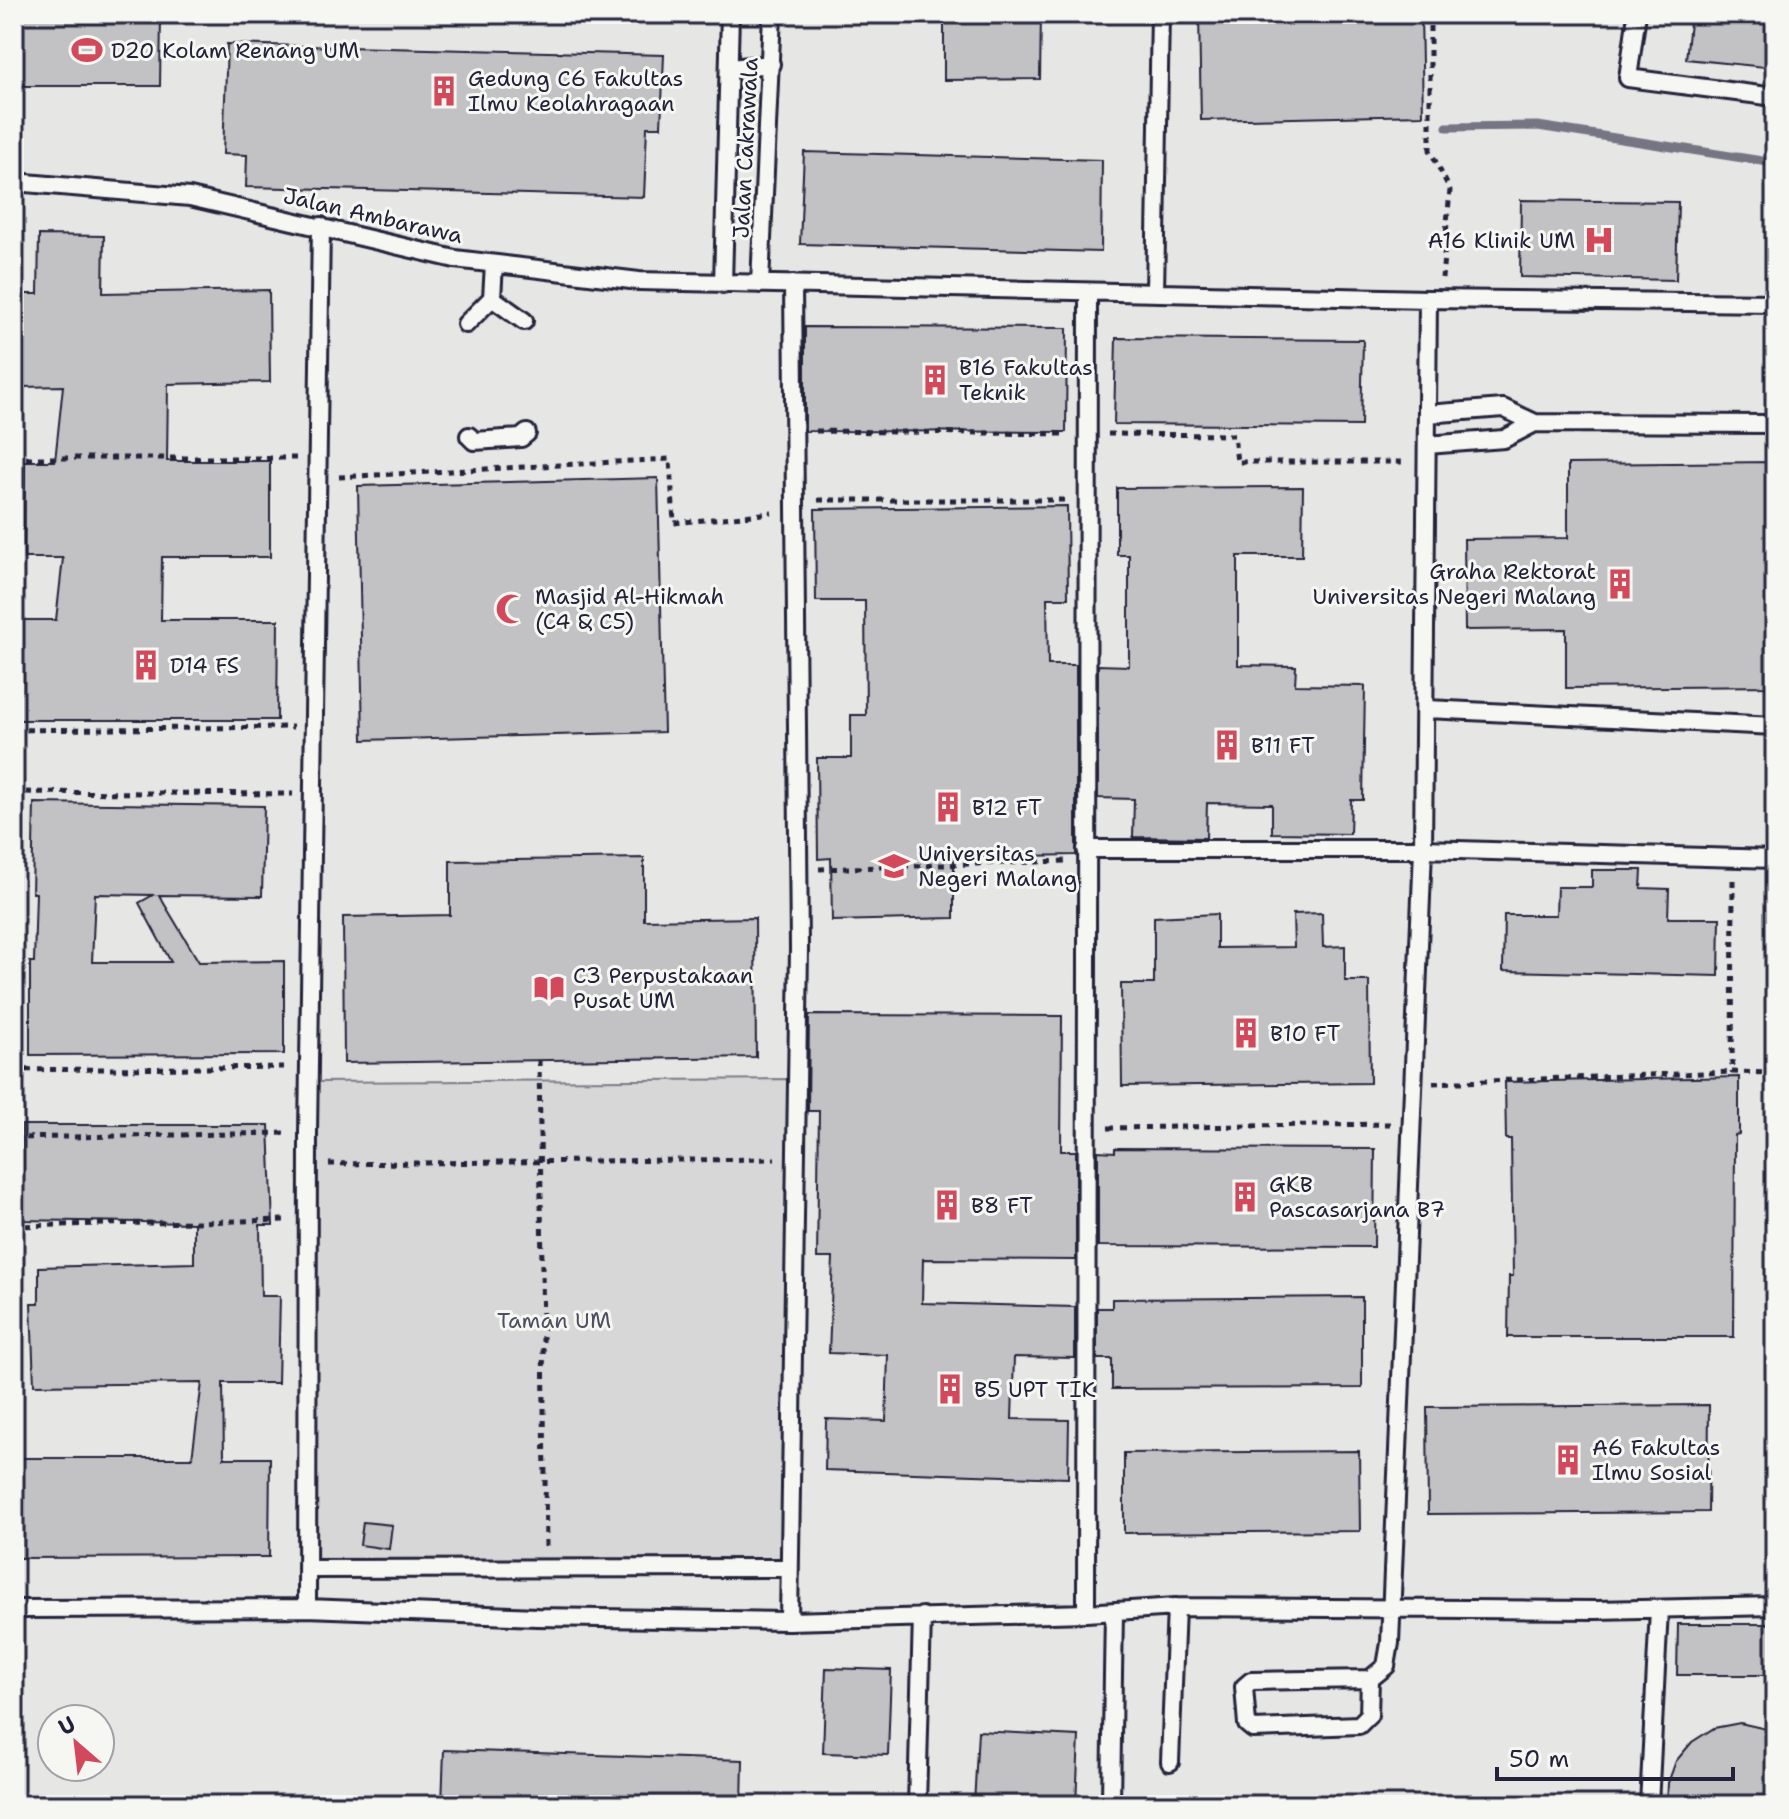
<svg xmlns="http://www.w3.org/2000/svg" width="1789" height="1819" font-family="'Shantell Sans',sans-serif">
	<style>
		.built { fill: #e6e6e4; fill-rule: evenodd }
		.green { fill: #d7d7d7; stroke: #7c7c89; stroke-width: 2 }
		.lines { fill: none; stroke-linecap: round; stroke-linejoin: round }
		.stream { stroke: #757583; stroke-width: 9 }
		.building { fill: #c2c2c4; stroke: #22223b; stroke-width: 2; fill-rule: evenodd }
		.lane-casing { stroke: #22223b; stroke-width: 22 }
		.path { stroke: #22223b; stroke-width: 5; stroke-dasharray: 6 6; stroke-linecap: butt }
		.lane { stroke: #f6f6f2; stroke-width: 16 }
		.labels { text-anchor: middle; stroke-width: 6; stroke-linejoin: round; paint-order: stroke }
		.poi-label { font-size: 22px; fill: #22223b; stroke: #f6f6f2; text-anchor: start }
		.street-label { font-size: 22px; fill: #22223b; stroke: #f6f6f2 }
		.park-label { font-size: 22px; fill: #4f4f62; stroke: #f6f6f2 }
	</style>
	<rect width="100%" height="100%" fill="#f6f6f2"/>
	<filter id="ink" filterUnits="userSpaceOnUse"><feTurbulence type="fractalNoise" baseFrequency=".0125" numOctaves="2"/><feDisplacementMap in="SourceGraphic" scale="16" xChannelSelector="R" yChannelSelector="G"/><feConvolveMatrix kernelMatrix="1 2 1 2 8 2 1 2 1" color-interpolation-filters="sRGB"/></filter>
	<g filter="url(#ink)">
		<path class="built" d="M 14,14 L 1775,14 L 1775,1805 L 14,1805 ZM 52,1719 L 100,1719 L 100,1767 L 52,1767 Z"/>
		<path class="green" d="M 797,1079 L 792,1559 L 310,1562 L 310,1082 Z"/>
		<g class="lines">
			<path class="stream" d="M 1447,127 L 1538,126 L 1775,163"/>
		</g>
		<path class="building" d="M 14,14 L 161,14 L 160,86 L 14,86 Z
			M 944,14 L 1041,14 L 1040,79 L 944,80 Z
			M 1199,14 L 1421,14 L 1423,115 L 1201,120 Z
			M 1691,14 L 1775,14 L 1775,68 L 1686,59 Z
			M 227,44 L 664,55 L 661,127 L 647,127 L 644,197 L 246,187 L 247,155 L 223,154 Z
			M 804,152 L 1102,160 L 1101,252 L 800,244 Z
			M 1521,200 L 1678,202 L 1676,280 L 1520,277 Z
			M 39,235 L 104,236 L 103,293 L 269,290 L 270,382 L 168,384 L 167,461 L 270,461 L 270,557 L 162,557 L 161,620 L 278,620 L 277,720 L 14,720 L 14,620 L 56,620 L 63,558 L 24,558 L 25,461 L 55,461 L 63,386 L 23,387 L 22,294 L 38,294 Z
			M 805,327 L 1067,328 L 1066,432 L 805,431 Z
			M 1116,338 L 1363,340 L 1361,426 L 1114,424 Z
			M 1775,462 L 1775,686 L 1566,688 L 1566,629 L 1465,630 L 1464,539 L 1568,538 L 1568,464 Z
			M 658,478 L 664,732 L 363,740 L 358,486 Z
			M 1303,487 L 1302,556 L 1238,556 L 1238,665 L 1296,666 L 1295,685 L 1365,686 L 1363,800 L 1351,800 L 1350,834 L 1272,833 L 1272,804 L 1207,803 L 1206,838 L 1133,837 L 1134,799 L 1098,798 L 1098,665 L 1129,666 L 1129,555 L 1117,555 L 1117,488 Z
			M 1067,506 L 1068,598 L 1047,598 L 1048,665 L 1076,665 L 1076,855 L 954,857 L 954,918 L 832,921 L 831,858 L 818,859 L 817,758 L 851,758 L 851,715 L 866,715 L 865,601 L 816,601 L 815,509 Z
			M 34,803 L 264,806 L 262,896 L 159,895 L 199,962 L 284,961 L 284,1054 L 30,1055 L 30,962 L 34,962 L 36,893 L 32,893 ZM 95,894 L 153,895 L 139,903 L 171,962 L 92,962 Z
			M 644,858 L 644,920 L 755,918 L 756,1057 L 344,1063 L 343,917 L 450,915 L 450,861 Z
			M 1592,870 L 1642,870 L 1641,888 L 1669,889 L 1668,918 L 1720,918 L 1719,976 L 1503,971 L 1504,915 L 1556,915 L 1557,887 L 1592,887 Z
			M 1322,913 L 1323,947 L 1345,946 L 1345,981 L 1369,981 L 1370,1083 L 1122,1086 L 1121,984 L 1154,984 L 1154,917 L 1217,914 L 1217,948 L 1294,947 L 1293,914 Z
			M 809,1015 L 1062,1016 L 1061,1151 L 1076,1151 L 1076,1260 L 923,1259 L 922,1303 L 1075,1307 L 1075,1358 L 1014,1357 L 1012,1419 L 1069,1420 L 1068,1478 L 825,1470 L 826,1419 L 886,1421 L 888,1355 L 829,1353 L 833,1258 L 817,1258 L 819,1111 L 808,1111 Z
			M 1739,1077 L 1739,1134 L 1735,1135 L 1734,1337 L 1508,1337 L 1509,1276 L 1513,1276 L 1511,1139 L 1506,1139 L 1505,1082 Z
			M 22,1125 L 269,1125 L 273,1225 L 260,1225 L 261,1296 L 280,1296 L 278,1383 L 223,1383 L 224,1458 L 270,1458 L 269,1557 L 19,1558 L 19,1458 L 192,1458 L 202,1383 L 34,1385 L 31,1303 L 39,1303 L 39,1267 L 194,1263 L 194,1223 L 21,1220 Z
			M 1115,1148 L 1375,1149 L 1374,1247 L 1098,1246 L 1098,1151 L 1115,1152 Z
			M 1362,1297 L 1362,1388 L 1112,1389 L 1112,1359 L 1097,1359 L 1097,1308 L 1112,1308 L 1112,1299 Z
			M 1709,1405 L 1708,1512 L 1428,1514 L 1427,1407 Z
			M 1359,1451 L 1360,1531 L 1124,1533 L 1124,1453 Z
			M 363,1522 L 392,1525 L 389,1549 L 360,1545 Z
			M 1678,1624 L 1775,1624 L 1775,1675 L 1677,1675 Z
			M 826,1668 L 891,1670 L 888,1755 L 823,1753 Z
			M 1740,1723 L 1775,1731 L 1775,1805 L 1667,1805 L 1668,1783 L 1676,1761 L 1692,1742 L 1714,1728 Z
			M 978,1731 L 1079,1736 L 1076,1805 L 974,1805 Z
			M 444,1750 L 743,1760 L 742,1805 L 442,1805 Z"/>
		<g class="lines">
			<g class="lane-casing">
				<path id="lane" d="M 1637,14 L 1628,78 L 1775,97
					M 730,68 L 771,64
					M 14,182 L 190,197 L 455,259 L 639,281 L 1428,299 L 1775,303
					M 723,284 L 730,14
					M 760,284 L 772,14
					M 1155,293 L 1160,14
					M 492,298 L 524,321
					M 466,324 L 492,298 L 494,264
					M 1427,414 L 1503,408 L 1535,423 L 1775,424
					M 469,436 L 474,441 L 521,438 L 527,433
					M 1427,445 L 1504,439 L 1535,423
					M 1427,709 L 1775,726
					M 1086,849 L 1423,849 L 1775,859
					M 308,1569 L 788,1568
					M 307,1608 L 308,1133 L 321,226
					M 14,1609 L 307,1608 L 537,1617 L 789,1621 L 1086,1613 L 1176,1607 L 1596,1610 L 1775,1606
					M 1086,1613 L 1088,292
					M 789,1621 L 799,949 L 793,284
					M 1370,1679 L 1369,1715 L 1359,1725 L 1253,1729 L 1247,1724 L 1244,1687 L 1251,1681 L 1370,1679 L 1386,1666 L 1390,1643 L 1423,849 L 1428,299
					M 1170,1762 L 1176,1607
					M 1111,1800 L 1114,1612
					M 917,1805 L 922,1616
					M 1649,1805 L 1659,1609"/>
			</g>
			<path class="path" d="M 1430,14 L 1430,150 L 1450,190 L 1442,278
				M 816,431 L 1066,434
				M 1108,434 L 1234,435 L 1237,462 L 1406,462
				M 14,458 L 297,458
				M 339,477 L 670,459 L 674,523 L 772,513
				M 818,500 L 1064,500
				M 14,730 L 293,727
				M 14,792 L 293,794
				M 819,869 L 1065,861
				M 1733,880 L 1732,1072 L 1775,1073
				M 539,1060 L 546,1547
				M 14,1070 L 289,1067
				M 1433,1083 L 1732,1072
				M 1108,1128 L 1390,1124
				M 14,1138 L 285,1133
				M 329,1164 L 775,1159
				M 14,1226 L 285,1220"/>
			<use href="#lane" class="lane"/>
		</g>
	</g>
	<defs>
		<g id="stadium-bare" transform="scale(2.4)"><path d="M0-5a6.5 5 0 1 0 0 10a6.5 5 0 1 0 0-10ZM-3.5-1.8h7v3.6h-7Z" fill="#d1495b" stroke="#f6f6f2" stroke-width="2.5" paint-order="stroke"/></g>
		<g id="building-bare" transform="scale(2.4)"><path d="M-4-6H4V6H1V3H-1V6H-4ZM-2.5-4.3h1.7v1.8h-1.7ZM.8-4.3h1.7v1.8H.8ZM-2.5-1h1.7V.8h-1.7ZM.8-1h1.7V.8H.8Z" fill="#d1495b" stroke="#f6f6f2" stroke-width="2.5" paint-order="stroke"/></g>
		<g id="hospital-bare" transform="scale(2.4)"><path d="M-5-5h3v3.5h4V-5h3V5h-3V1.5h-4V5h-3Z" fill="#d1495b" stroke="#f6f6f2" stroke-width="2.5" paint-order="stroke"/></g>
		<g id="mosque-bare" transform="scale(2.4)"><path d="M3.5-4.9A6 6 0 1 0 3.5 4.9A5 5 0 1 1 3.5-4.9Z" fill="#d1495b" stroke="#f6f6f2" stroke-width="2.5" paint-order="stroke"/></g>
		<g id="university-bare" transform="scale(2.4)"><path d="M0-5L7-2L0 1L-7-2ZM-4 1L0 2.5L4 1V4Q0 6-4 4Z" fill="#d1495b" stroke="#f6f6f2" stroke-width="2.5" paint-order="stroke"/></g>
		<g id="library-bare" transform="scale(2.4)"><path d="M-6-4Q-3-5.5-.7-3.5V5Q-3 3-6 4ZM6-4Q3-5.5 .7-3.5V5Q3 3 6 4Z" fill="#d1495b" stroke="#f6f6f2" stroke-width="2.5" paint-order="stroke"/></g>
	</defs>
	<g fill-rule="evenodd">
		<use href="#stadium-bare" x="87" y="50"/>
		<use href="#building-bare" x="444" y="91"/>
		<use href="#hospital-bare" x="1599" y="240"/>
		<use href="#building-bare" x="935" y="380"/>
		<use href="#building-bare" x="1620" y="584"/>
		<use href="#mosque-bare" x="511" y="609"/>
		<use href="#building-bare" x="146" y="665"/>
		<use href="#building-bare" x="1227" y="745"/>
		<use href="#building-bare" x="948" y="807"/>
		<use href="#university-bare" x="894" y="866"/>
		<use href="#library-bare" x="549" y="988"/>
		<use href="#building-bare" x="1246" y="1033"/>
		<use href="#building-bare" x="1245" y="1197"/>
		<use href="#building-bare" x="947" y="1205"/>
		<use href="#building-bare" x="950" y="1389"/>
		<use href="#building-bare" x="1568" y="1460"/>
	</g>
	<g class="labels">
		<g class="poi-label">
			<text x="111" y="58">D20 Kolam Renang UM</text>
			<text x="468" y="86">Gedung C6 Fakultas<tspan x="468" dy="25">Ilmu Keolahragaan</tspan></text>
			<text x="1575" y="248" text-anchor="end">A16 Klinik UM</text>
			<text x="959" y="375">B16 Fakultas<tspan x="959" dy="25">Teknik</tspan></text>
			<text x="1596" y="579" text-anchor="end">Graha Rektorat<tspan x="1596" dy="25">Universitas Negeri Malang</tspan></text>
			<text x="535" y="604">Masjid Al-Hikmah<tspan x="535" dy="25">(C4 &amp; C5)</tspan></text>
			<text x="170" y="673">D14 FS</text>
			<text x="1251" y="753">B11 FT</text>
			<text x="972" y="815">B12 FT</text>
			<text x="918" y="861">Universitas<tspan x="918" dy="25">Negeri Malang</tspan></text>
			<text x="573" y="983">C3 Perpustakaan<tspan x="573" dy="25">Pusat UM</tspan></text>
			<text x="1270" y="1041">B10 FT</text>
			<text x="1269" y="1192">GKB<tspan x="1269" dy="25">Pascasarjana B7</tspan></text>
			<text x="971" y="1213">B8 FT</text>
			<text x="974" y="1397">B5 UPT TIK</text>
			<text x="1592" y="1455">A6 Fakultas<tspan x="1592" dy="25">Ilmu Sosial</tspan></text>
		</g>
		<g class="street-label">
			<text transform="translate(745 148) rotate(-87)" y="8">Jalan Cakrawala</text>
			<text transform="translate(373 215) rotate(13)" y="8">Jalan Ambarawa</text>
		</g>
		<g class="park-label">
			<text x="554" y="1328">Taman UM</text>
		</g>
	</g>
	<rect width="1789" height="1819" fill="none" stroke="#f6f6f2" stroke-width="48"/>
	<rect x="24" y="24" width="1741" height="1771" fill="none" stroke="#22223b" stroke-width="3" filter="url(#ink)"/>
	<g transform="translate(76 1743) rotate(332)"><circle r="38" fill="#f6f6f2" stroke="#a1a1a9" stroke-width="2"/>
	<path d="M0-6L14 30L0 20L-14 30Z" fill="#d1495b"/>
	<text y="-12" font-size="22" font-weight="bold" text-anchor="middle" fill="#22223b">U</text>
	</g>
	<path d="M1497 1767v12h236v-12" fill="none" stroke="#22223b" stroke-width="4"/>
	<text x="1509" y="1767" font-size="24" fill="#22223b" stroke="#f6f6f2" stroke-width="6" paint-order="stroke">50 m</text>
</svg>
